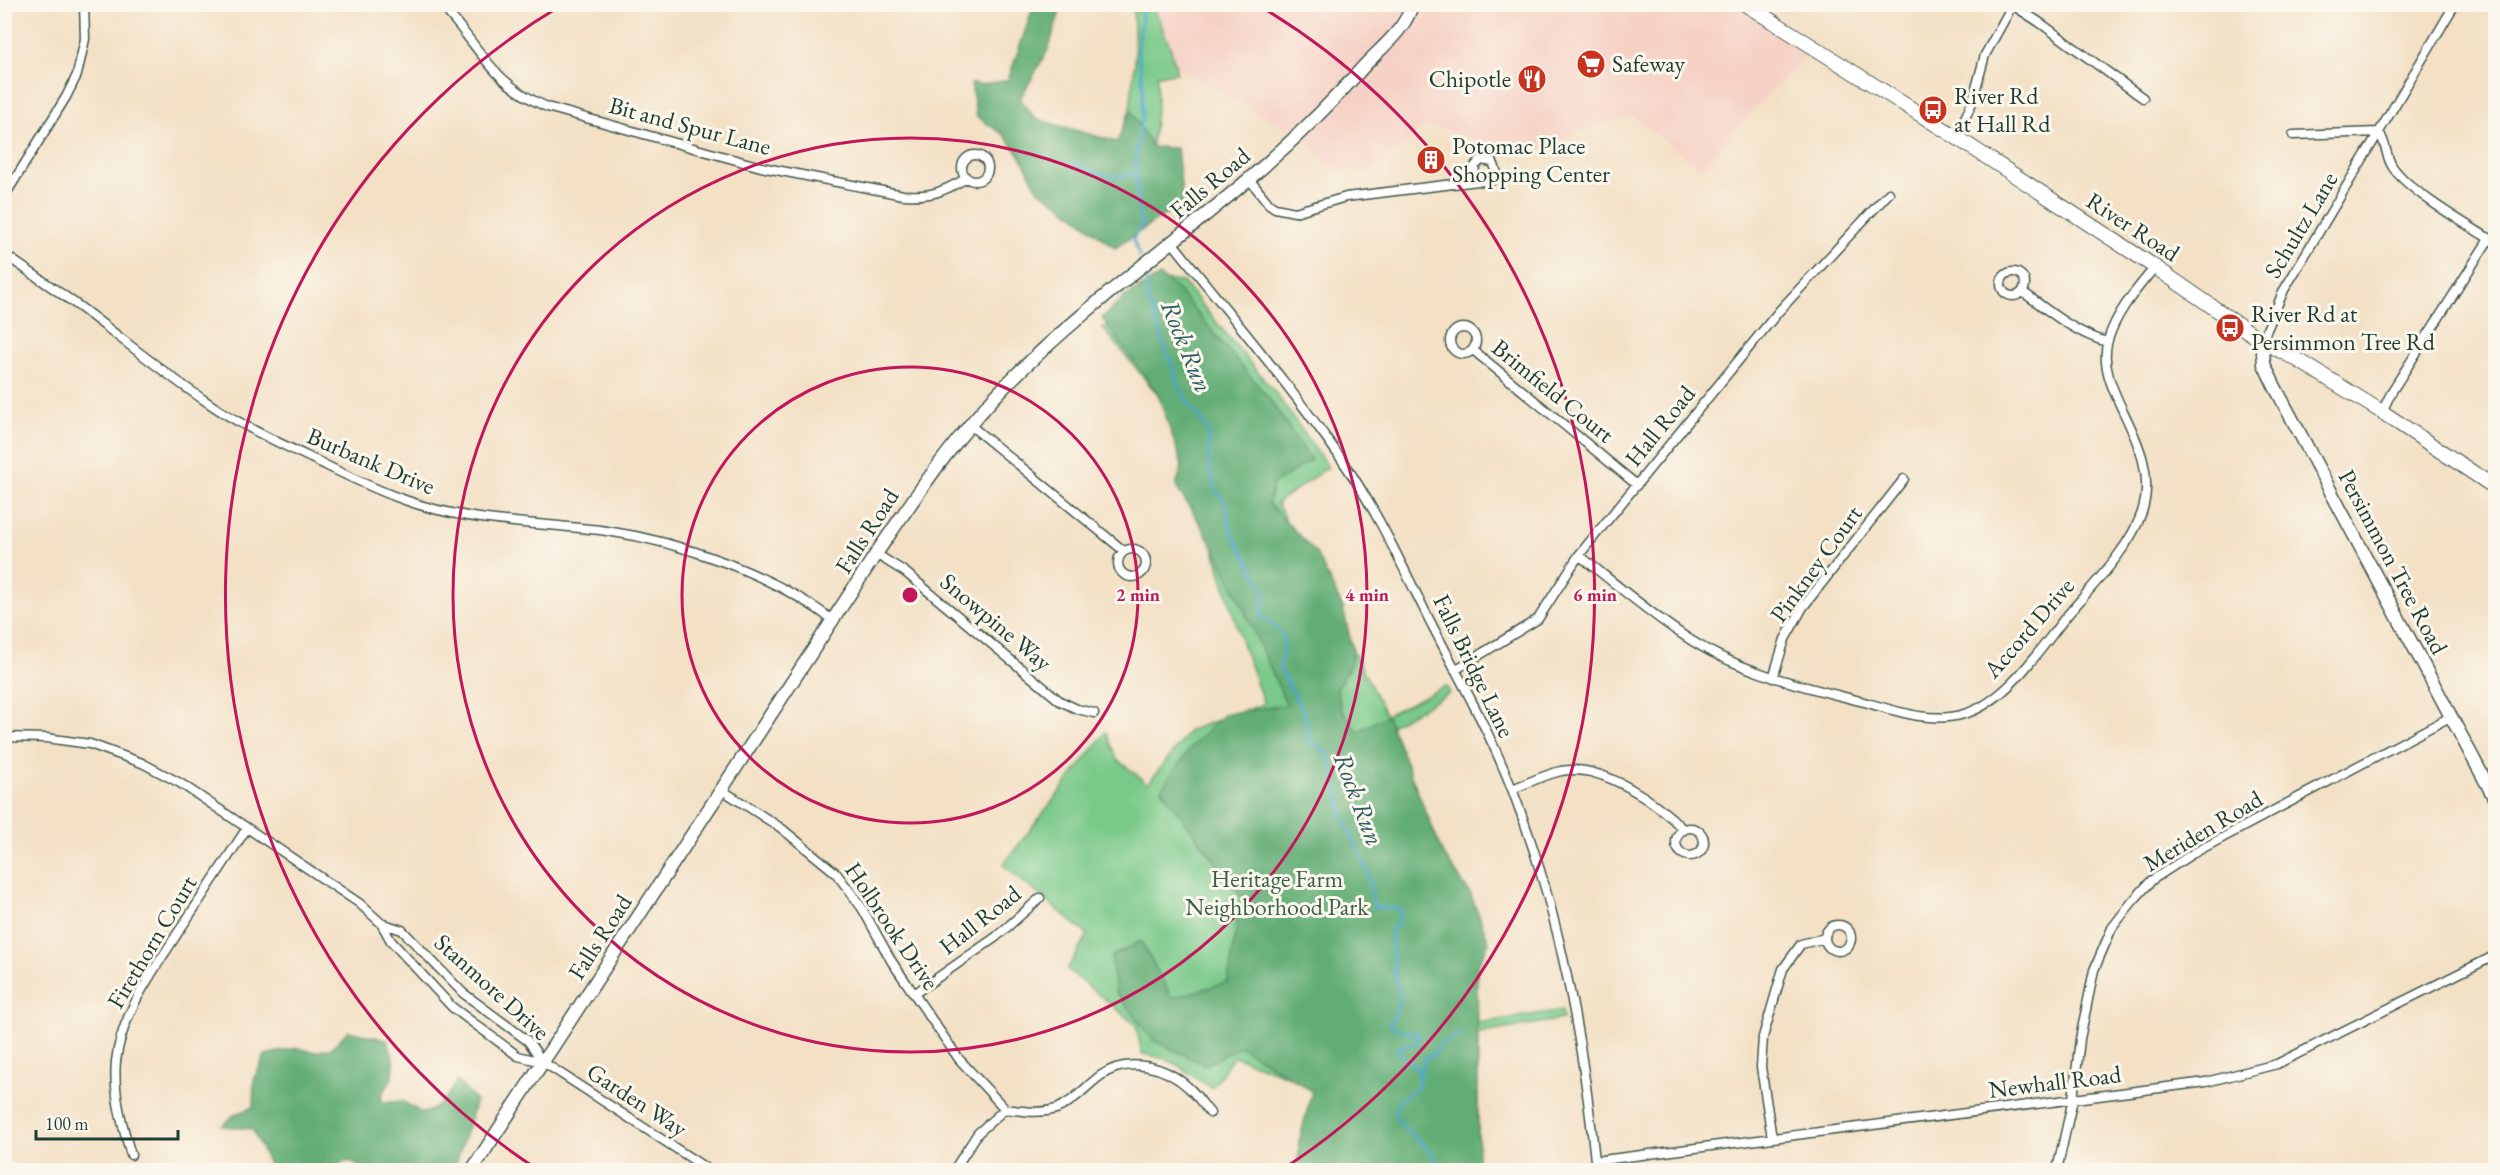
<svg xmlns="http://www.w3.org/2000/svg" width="2500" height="1175" font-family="'EB Garamond',serif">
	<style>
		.built { fill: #f6d1c5 }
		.green { fill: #79c989; stroke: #4c835e; stroke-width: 1.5 }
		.forest { fill: #62ad75; stroke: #407554; stroke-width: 1.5 }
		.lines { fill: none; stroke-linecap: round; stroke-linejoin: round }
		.stream { stroke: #4ba6c9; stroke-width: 3 }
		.street-casing { stroke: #3f554a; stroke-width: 11 }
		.secondary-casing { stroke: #3f554a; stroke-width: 15 }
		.primary-casing { stroke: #3f554a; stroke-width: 16 }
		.street { stroke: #fff; stroke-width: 8 }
		.secondary { stroke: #fff; stroke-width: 12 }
		.primary { stroke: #fff; stroke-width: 14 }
		.ring { fill: none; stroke: #c2185b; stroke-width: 3 }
		.labels { text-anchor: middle; stroke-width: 6; stroke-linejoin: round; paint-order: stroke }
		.poi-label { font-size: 24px; fill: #1f3d34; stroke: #fbf7ec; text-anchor: start }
		.street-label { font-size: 24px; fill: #1f3d34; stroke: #fbf7ec }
		.park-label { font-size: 24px; fill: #366049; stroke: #fbf7ec }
		.water-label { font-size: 26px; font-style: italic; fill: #2c5c61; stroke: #fbf7ec }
		.centre { fill: #c2185b; stroke: #fbf7ec; stroke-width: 3 }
		.ring-label { font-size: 18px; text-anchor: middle; font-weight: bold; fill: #c2185b; stroke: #fbf7ec; stroke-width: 6; stroke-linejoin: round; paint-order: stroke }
	</style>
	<rect width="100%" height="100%" fill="#fbf7ec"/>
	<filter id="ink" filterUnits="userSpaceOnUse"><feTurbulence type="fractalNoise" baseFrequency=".0167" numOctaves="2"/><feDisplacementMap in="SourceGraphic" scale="12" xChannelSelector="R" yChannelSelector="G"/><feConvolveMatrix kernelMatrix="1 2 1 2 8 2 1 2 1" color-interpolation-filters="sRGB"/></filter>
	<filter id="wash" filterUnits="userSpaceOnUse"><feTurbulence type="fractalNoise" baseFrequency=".008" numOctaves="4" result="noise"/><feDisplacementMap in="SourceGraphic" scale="24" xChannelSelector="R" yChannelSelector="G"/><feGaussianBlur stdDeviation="1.35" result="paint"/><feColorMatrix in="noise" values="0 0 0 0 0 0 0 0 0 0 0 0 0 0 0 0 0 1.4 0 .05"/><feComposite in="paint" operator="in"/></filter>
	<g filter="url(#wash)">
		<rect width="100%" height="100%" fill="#f3e0c5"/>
		<path class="built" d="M 1154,4 L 1745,5 L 1815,49 L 1755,108 L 1701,169 L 1633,117 L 1593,127 L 1523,155 L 1427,124 L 1370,173 L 1334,169 L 1297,135 L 1151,53 Z"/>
		<path class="green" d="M 1133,5 L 1153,5 L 1171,49 L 1177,73 L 1157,75 L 1157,103 L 1152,147 L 1130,110 L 1135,61 Z
			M 1165,280 L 1183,282 L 1277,395 L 1328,467 L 1277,503 L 1386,715 L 1446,686 L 1450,693 L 1391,725 L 1476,937 L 1478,1023 L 1562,1010 L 1563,1019 L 1478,1034 L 1478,1170 L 1297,1170 L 1321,1089 L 1234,1056 L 1212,1088 C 1184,1072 1177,1058 1142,1054 L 1136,1025 L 1067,969 L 1088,935 L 1003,865 L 1106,732 L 1117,759 L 1148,784 L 1190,730 L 1264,704 L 1242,643 L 1172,412 L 1103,328 Z"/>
		<path class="forest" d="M 1034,5 L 1062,5 L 1048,50 L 1020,99 L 1036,119 L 1117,142 L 1130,110 L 1152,147 L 1177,148 L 1183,203 L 1115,248 L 1061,205 L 1038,190 L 1020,155 L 1004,135 L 976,116 L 971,83 L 981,85 L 1008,80 Z
			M 1160,276 L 1177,289 L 1270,400 L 1311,460 L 1273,484 L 1269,504 L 1316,553 L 1343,608 L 1353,651 L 1351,664 L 1337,688 L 1341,709 L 1358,731 L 1387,716 L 1442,852 L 1471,895 L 1489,942 L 1477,967 L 1478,1170 L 1298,1170 L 1299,1142 L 1312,1091 L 1240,1046 L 1206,1065 L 1154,1041 L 1116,993 L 1111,957 L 1141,941 L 1172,998 L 1228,982 L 1241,896 L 1161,789 L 1192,746 L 1224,714 L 1287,705 C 1252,631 1224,554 1176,487 L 1182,465 L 1158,394 L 1102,318 L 1124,297 Z
			M 348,1031 L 387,1040 C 397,1061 397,1077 381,1095 L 383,1103 L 402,1101 L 422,1113 C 440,1110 448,1095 457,1081 L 476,1101 L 454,1170 L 367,1170 L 349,1161 L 317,1170 L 272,1170 L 252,1129 L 222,1126 L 234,1115 L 253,1107 L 254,1080 L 265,1055 L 297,1048 L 315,1052 L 330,1049 Z"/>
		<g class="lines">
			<path class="stream" d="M 1073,163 C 1100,173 1102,180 1133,174 L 1137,178
				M 1140,257 L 1133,239 L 1142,225 L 1138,212 L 1136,153 L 1142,117 L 1143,87 L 1138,50 L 1142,16 L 1141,4
				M 1146,279 L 1147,297 L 1182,393 L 1209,432 L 1209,466 L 1215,489 L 1226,504 L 1230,529 L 1265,591 L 1261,617 C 1286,631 1288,641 1279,667 L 1305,715 L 1309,740 L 1328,754 L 1344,819 L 1368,872 L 1374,907 L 1401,909 L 1399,923 L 1391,930 L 1395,977 L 1401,997 L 1390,1025 L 1401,1031 L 1418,1034 L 1417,1043 L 1399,1047 L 1397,1051 C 1410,1066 1423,1064 1418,1087 C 1413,1092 1404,1096 1399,1102 C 1379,1127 1445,1144 1435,1170
				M 1420,1075 L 1425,1058 L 1434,1055 L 1438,1047 L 1461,1033"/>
		</g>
	</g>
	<g filter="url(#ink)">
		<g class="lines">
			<g class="street-casing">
				<path id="street" d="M 440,4 C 480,45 489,82 547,107 L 761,167 L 903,195 C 932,197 942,192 967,178
					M 2011,4 L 2039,22 L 2143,98
					M 2293,135 L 2379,132 L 2455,4
					M 1956,137 L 1972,103 L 1985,55 L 2013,4
					M962 168a13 13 0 1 1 26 0a13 13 0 1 1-26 0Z
					M 1249,179 L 1269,204 L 1275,208 L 1295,212 L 1346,197 L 1478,181 L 1490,182 L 1497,173 L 1493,162 L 1481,160 L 1475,166 L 1474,174 L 1478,181
					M 4,197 L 66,97 L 77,75 L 85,39 L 84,4
					M 1172,242 C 1229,314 1290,385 1342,460 C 1378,512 1404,570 1432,625 C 1460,679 1490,733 1512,789 C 1560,912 1583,1040 1596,1170
					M 4,254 C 31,273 58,291 84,310 C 125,341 165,374 207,402 C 240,425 277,442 313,459 C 342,473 371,488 402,499 C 469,524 538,522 607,531 C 682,542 774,575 834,621
					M2001 284a12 12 0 1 1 24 0a12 12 0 1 1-24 0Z
					M 2023,292 C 2050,312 2075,333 2107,342
					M1450 341a13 13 0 1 1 26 0a13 13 0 1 1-26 0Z
					M 2262,341 L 2284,290 L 2379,132 C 2386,143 2386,156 2392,166 C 2409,192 2468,225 2496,243
					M 1473,350 L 1637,485
					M 2382,412 L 2392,391 L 2489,239
					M 970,425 L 1124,551
					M1118 563a14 14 0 1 1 28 0a14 14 0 1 1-28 0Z
					M 876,554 L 905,572 L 1060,701 L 1077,709 L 1094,713
					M 1579,555 C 1613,582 1647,611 1683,635 C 1737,672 1802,686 1864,702 C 1896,711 1931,724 1964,714 C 2006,702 2039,651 2065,618 C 2090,588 2130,549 2142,512 C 2164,444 2092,392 2108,340 C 2117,311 2136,290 2155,267
					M 1455,670 L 1538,619 L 1579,555 L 1779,311 L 1889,193
					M 1773,678 L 1785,639 L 1803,607 L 1904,479
					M 4,737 L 46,738 L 90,744 L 142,763 L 180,783 L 359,903 L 381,923 L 391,941 L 452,1007 L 518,1056 L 543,1062
					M 1512,789 C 1528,783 1544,775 1561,771 C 1602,763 1657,802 1684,830
					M 722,790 L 781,828 L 836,873 L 862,908 L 892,962 L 959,1059 L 1005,1109
					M1676 842a14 14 0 1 1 28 0a14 14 0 1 1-28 0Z
					M 381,923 L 402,930 L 463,993 L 528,1041 L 543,1062 L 709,1170
					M1825 938a13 13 0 1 1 26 0a13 13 0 1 1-26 0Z
					M 914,994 L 996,937 L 1040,898
					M 1772,1138 L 1761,1067 L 1763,1037 L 1783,969 L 1801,944 L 1825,938
					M 131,1155 C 122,1124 113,1094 116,1061 C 122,1012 153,972 179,931 C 202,897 224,863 247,828
					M 1595,1161 L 2206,1082 L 2277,1064 L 2496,955
					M 954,1170 L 978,1133 L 1005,1109 C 1021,1111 1040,1114 1056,1109 C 1074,1102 1085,1087 1100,1076 C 1127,1056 1166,1066 1189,1088 C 1197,1095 1203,1105 1210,1113
					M 2057,1170 L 2073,1099 L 2080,1039 L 2094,970 L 2112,928 L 2132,902 L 2152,880 L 2192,854 L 2452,716"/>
			</g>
			<g class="secondary-casing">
				<path id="secondary" d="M 2262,341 L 2264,364 L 2275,387 L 2496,801
					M 472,1170 L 876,554 C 917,494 958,433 1009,382 C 1083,308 1169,247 1249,179 C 1290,144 1329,106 1365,65 C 1381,48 1407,28 1412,4"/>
			</g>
			<g class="primary-casing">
				<path id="primary" d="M 1745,4 L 1956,137 L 2155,267 L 2262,341 L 2298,360 L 2382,412 L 2496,488"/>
			</g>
			<use href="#street" class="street"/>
			<use href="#secondary" class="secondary"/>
			<use href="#primary" class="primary"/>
		</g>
	</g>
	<g class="ring">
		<circle cx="910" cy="595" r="228"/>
		<circle cx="910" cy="595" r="457"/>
		<path d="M537 1169A685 685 0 0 1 562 5M1258 5A685 685 0 0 1 1283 1169"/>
	</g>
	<defs>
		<g id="supermarket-disc" transform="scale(1.5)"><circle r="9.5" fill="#c8321e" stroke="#fbf7ec"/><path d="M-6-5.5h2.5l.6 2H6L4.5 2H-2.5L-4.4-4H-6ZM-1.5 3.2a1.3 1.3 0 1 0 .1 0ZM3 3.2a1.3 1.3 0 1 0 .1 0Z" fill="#fff"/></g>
		<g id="restaurant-disc" transform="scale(1.5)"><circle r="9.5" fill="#c8321e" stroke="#fbf7ec"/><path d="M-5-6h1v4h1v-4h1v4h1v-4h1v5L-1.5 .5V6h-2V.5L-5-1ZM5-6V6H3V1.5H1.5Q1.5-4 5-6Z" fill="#fff"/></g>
		<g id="bus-disc" transform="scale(1.5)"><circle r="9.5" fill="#c8321e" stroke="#fbf7ec"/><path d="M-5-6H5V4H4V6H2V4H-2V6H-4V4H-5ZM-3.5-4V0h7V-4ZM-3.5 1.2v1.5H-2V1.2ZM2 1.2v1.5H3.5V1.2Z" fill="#fff"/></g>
		<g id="building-disc" transform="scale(1.5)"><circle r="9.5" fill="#c8321e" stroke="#fbf7ec"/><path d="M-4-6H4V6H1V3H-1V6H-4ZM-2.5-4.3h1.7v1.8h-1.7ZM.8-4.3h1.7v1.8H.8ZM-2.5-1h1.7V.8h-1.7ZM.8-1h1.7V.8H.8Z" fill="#fff"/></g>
	</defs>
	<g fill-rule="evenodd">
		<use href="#supermarket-disc" x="1591" y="64"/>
		<use href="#restaurant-disc" x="1532" y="79"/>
		<use href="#bus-disc" x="1933" y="110"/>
		<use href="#building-disc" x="1431" y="160"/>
		<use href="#bus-disc" x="2230" y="328"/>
	</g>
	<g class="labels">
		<g class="poi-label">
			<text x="1612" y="72">Safeway</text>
			<text x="1511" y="87" text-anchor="end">Chipotle</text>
			<text x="1954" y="104">River Rd<tspan x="1954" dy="28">at Hall Rd</tspan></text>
			<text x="1452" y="154">Potomac Place<tspan x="1452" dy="28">Shopping Center</tspan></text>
			<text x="2251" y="322">River Rd at<tspan x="2251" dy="28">Persimmon Tree Rd</tspan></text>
		</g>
		<g class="street-label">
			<text transform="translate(690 126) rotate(15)" y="8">Bit and Spur Lane</text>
			<text transform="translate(1210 183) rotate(-40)" y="8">Falls Road</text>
			<text transform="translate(2301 225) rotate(-59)" y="8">Schultz Lane</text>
			<text transform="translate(2133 227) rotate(33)" y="8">River Road</text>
			<text transform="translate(1553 391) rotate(39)" y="8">Brimfield Court</text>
			<text transform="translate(1660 426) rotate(-51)" y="8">Hall Road</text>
			<text transform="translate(371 461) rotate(23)" y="8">Burbank Drive</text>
			<text transform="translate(867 531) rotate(-57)" y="8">Falls Road</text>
			<text transform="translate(2393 562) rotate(62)" y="8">Persimmon Tree Road</text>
			<text transform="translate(1816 564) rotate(-54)" y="8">Pinkney Court</text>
			<text transform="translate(996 622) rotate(40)" y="8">Snowpine Way</text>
			<text transform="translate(2029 628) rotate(-49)" y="8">Accord Drive</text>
			<text transform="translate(1474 666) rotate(64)" y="8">Falls Bridge Lane</text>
			<text transform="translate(2203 831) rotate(-31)" y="8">Meriden Road</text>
			<text transform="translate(980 920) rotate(-38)" y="8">Hall Road</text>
			<text transform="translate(892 926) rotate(56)" y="8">Holbrook Drive</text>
			<text transform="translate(600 937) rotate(-57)" y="8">Falls Road</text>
			<text transform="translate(152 942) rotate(-59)" y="8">Firethorn Court</text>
			<text transform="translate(492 987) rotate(42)" y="8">Stanmore Drive</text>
			<text transform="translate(2055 1082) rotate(-7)" y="8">Newhall Road</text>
			<text transform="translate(637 1100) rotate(33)" y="8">Garden Way</text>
		</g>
		<g class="park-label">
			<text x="1277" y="887">Heritage Farm<tspan x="1277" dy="28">Neighborhood Park</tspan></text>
		</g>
		<g class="water-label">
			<text transform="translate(1187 346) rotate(68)" y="9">Rock Run</text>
			<text transform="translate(1359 799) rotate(69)" y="9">Rock Run</text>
		</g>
	</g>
	<circle cx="910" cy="595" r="9" class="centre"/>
	<g class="ring-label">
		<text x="1138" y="601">2 min</text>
		<text x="1367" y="601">4 min</text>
		<text x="1595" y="601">6 min</text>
	</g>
	<rect width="2500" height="1175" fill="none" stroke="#fbf7ec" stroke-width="24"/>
	<path d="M36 1130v9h142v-9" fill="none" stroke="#1f3d34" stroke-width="3"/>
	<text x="45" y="1130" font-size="18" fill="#1f3d34" stroke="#fbf7ec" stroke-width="4.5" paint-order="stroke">100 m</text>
</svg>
